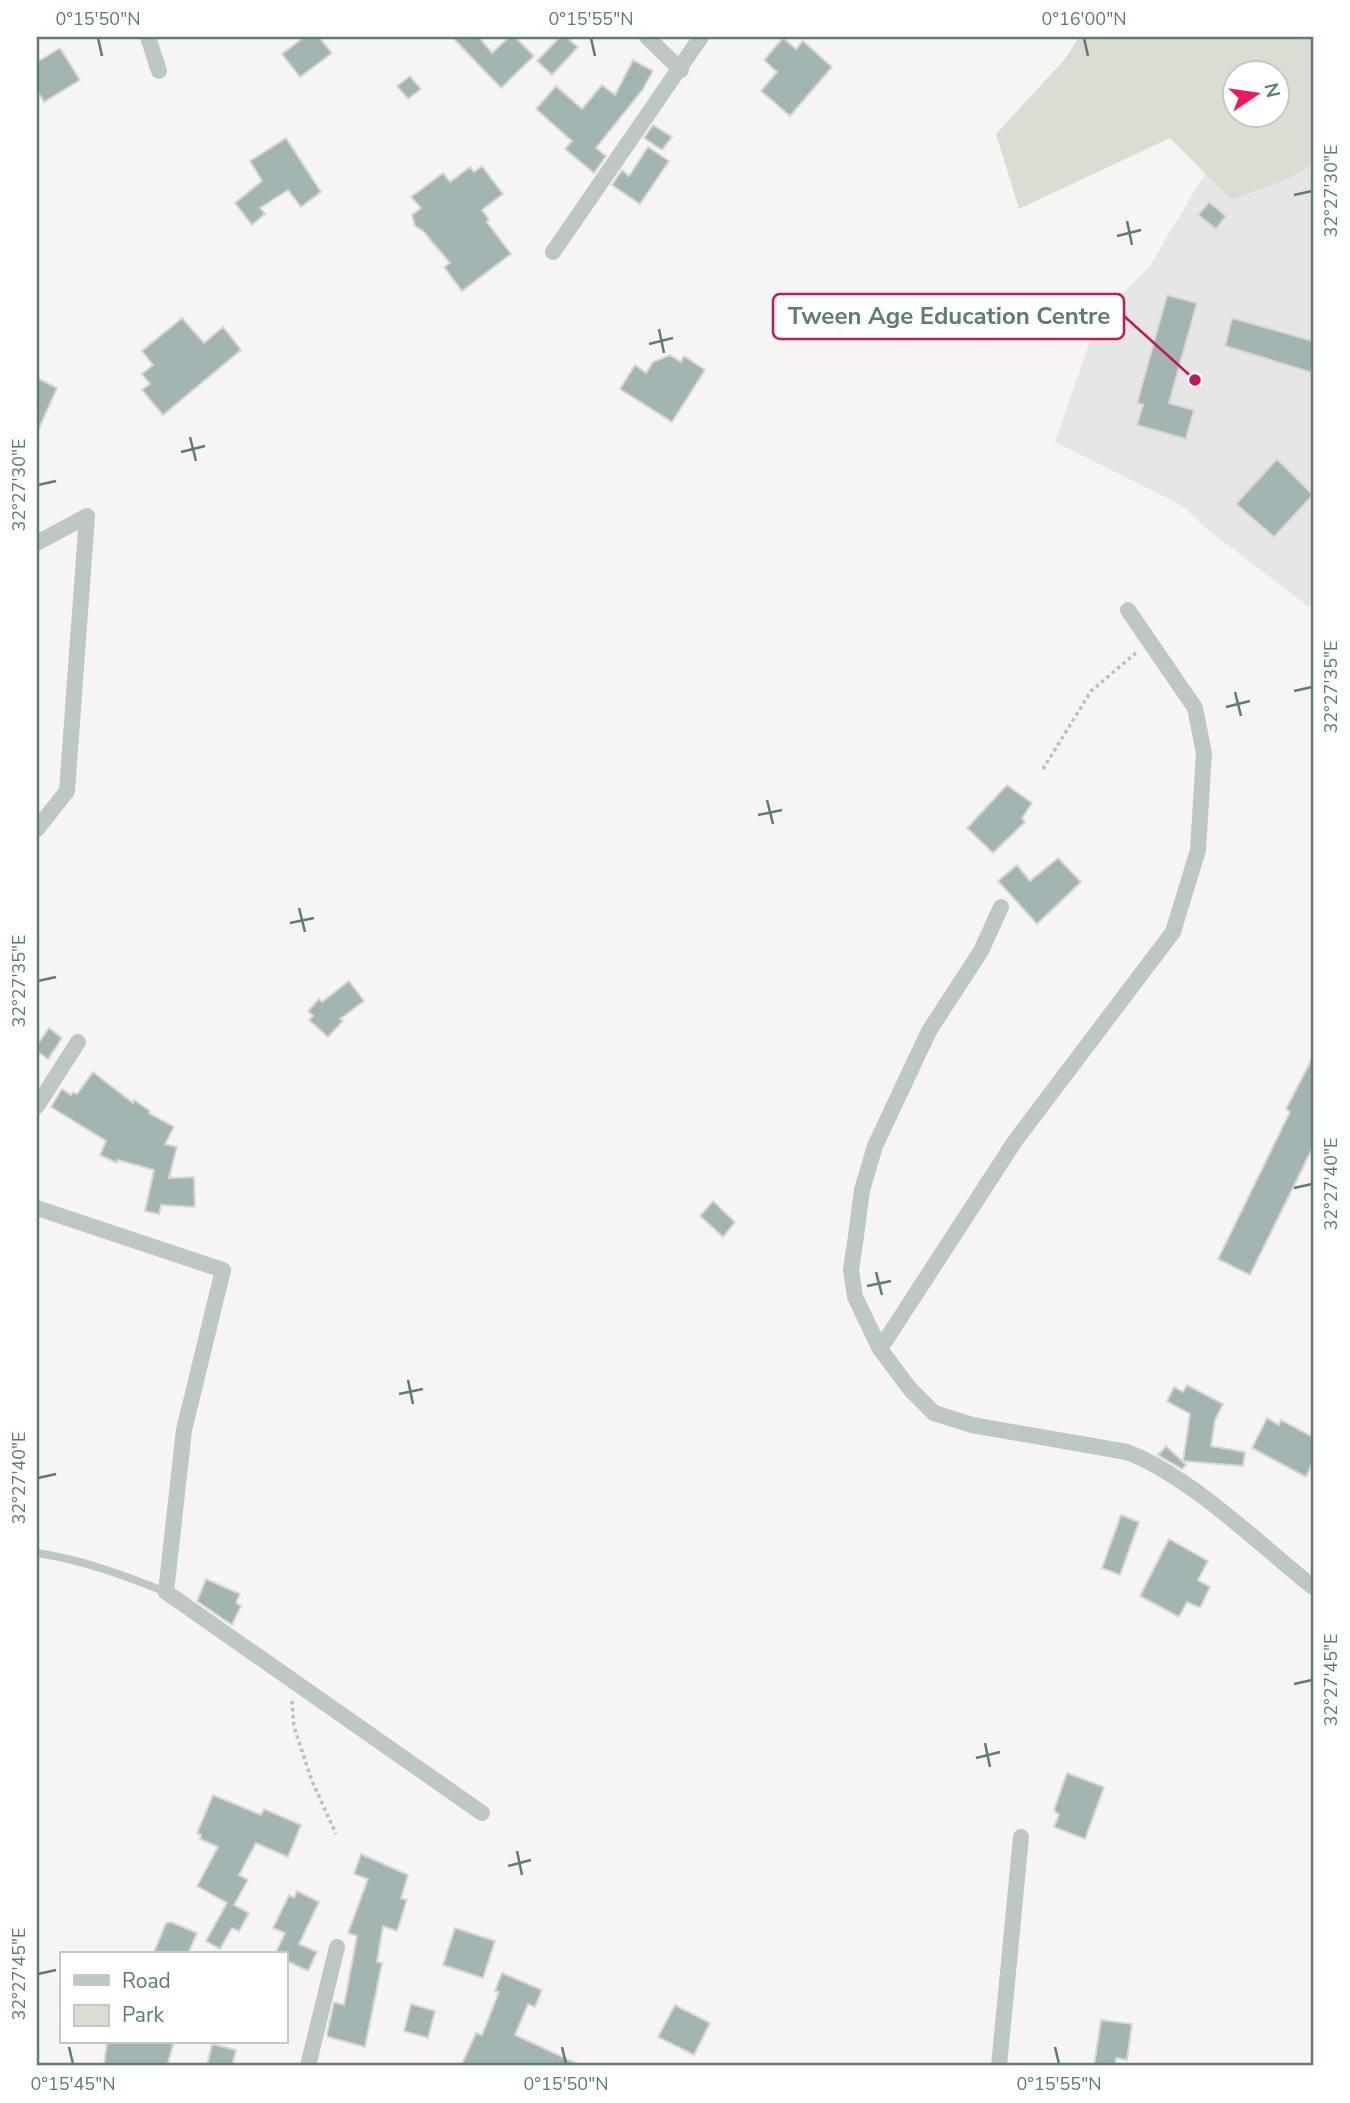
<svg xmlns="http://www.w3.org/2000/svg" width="1350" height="2103" font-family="'Nunito Sans',sans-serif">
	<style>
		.built { fill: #e5e6e5 }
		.green { fill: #dcddd2; fill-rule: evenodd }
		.building { fill: #a3b5b3; stroke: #d9d7d6; stroke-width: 2 }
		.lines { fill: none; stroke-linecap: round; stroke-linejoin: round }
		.path { stroke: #b9c0bf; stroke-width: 3.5; stroke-dasharray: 3.5 3.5; stroke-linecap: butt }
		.service { stroke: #bcc7c6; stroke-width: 8 }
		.minor { stroke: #bcc7c6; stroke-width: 16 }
		.ticks { fill: none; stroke: #5b7c78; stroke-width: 2.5 }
		.leader { fill: none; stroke: #c2185b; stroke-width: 2.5 }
		.callout-dot { fill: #c2185b; stroke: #fff; stroke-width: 2.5 }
		.callout { fill: #fff; stroke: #c2185b; stroke-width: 2.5 }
		.callout-label { font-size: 24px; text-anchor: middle; font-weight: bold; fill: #5b7c78 }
		.neatline { fill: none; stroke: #5b7c78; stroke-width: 2.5 }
		.ticks-label { font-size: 18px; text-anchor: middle; fill: #5b7c78 }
	</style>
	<rect width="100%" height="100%" fill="#f7f5f3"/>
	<path class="built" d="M 1313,163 L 1313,602 L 1309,607 L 1208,530 L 1181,505 L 1055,442 L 1098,318 L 1149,267 L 1206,172 L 1232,200 L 1291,178 Z"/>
	<path class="green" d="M 1079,37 L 1313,37 L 1313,163 L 1291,178 L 1232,200 L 1170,138 L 1019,209 L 996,134 L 1065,59 ZM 1234,74 L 1276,74 L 1276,116 L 1234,116 Z"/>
	<path class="building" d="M 304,37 L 319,37 L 332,53 L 300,77 L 282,54 Z
		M 452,37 L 479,37 L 492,53 L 509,37 L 515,37 L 534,56 L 501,88 Z
		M 560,37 L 566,37 L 578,47 L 552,75 L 537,61 Z
		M 783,38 L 796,49 L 803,41 L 832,67 L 790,116 L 761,91 L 777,72 L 764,60 Z
		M 60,48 L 80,80 L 44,102 L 37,90 L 37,62 Z
		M 633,60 L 653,71 L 643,89 L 596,148 L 606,156 L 594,173 L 565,149 L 572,141 L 536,109 L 556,86 L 582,109 L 602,85 L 615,95 Z
		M 410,76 L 421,89 L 408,99 L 397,86 Z
		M 653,125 L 672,137 L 662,150 L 644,138 Z
		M 286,138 L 321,192 L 301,207 L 288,190 L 260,208 L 265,214 L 252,225 L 235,203 L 262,181 L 250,161 Z
		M 648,147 L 669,161 L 640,204 L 612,185 L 622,170 L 629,176 Z
		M 482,166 L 503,194 L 482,210 L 489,220 L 487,222 L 511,254 L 462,291 L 444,267 L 450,263 L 423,231 L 415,226 L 412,215 L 421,208 L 411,197 L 443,173 L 450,182 L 470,167 L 474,172 Z
		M 1209,202 L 1226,216 L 1216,229 L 1198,215 Z
		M 1167,295 L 1197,303 L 1169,403 L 1194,410 L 1186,439 L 1137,425 L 1143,405 L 1137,403 Z
		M 182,318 L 204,343 L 223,327 L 241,350 L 163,415 L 142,390 L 150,384 L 142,374 L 153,365 L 142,351 Z
		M 1232,318 L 1313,341 L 1313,373 L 1225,346 Z
		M 670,355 L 681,362 L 684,356 L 705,370 L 672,422 L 620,389 L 635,365 L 646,373 L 653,362 Z
		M 37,378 L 57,388 L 37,433 Z
		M 1277,459 L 1313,495 L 1274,537 L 1236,504 Z
		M 1007,785 L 1032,803 L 1022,818 L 1025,822 L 993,853 L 967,828 Z
		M 1058,858 L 1081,882 L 1037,924 L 998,881 L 1017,865 L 1030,881 Z
		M 349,981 L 364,1001 L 340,1019 L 343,1021 L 328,1037 L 309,1020 L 313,1016 L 308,1011 L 319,999 L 322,1002 Z
		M 49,1028 L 62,1038 L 48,1059 L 37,1051 L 37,1045 Z
		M 1313,1057 L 1313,1147 L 1250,1275 L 1218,1259 L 1290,1112 L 1286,1109 Z
		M 93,1072 L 133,1103 L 134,1100 L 150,1111 L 149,1113 L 174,1127 L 165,1144 L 177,1147 L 169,1178 L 194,1177 L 195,1207 L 161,1205 L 159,1214 L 145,1211 L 154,1170 L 118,1160 L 117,1163 L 100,1155 L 106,1141 L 51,1107 L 62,1089 L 71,1095 L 73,1092 L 77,1094 Z
		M 713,1201 L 735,1222 L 723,1237 L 700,1216 Z
		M 1187,1385 L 1223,1404 L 1215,1420 L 1211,1446 L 1245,1452 L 1243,1466 L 1183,1461 L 1190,1414 L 1167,1401 L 1174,1387 L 1183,1392 Z
		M 1267,1418 L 1279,1425 L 1281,1420 L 1313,1437 L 1313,1462 L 1306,1477 L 1252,1448 Z
		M 1166,1446 L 1186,1465 L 1182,1469 L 1158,1455 Z
		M 1121,1515 L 1139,1522 L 1120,1575 L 1102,1568 Z
		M 1169,1539 L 1208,1561 L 1198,1580 L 1210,1587 L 1200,1608 L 1187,1602 L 1179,1617 L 1140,1596 Z
		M 206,1579 L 240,1594 L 236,1603 L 241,1606 L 232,1625 L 197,1601 Z
		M 1067,1773 L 1104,1787 L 1085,1839 L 1054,1827 L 1059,1815 L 1054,1810 Z
		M 213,1795 L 261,1815 L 264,1809 L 301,1825 L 288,1857 L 256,1843 L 239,1875 L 248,1880 L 234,1905 L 249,1913 L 239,1931 L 232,1928 L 220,1949 L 206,1941 L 227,1903 L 197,1886 L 218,1847 L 200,1839 L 201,1835 L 197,1833 Z
		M 361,1854 L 408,1875 L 401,1898 L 407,1900 L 397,1931 L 383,1926 L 377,1962 L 382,1963 L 365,2047 L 328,2037 L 327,2034 L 334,2002 L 344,2005 L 357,1936 L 348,1933 L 368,1879 L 354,1874 Z
		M 297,1891 L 319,1902 L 299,1944 L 317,1952 L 308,1971 L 285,1960 L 285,1954 L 275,1954 L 285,1933 L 273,1928 L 289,1895 L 294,1898 Z
		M 171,1922 L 197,1933 L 188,1954 L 153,1954 L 166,1923 Z
		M 455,1928 L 495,1941 L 483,1978 L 443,1965 Z
		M 502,1973 L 542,1990 L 535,2007 L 528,2004 L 515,2035 L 582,2066 L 461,2066 L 476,2033 L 482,2035 L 499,1992 L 495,1991 Z
		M 411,2004 L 435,2011 L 428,2038 L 404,2031 Z
		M 675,2005 L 710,2023 L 694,2055 L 658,2037 Z
		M 1101,2020 L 1132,2024 L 1127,2060 L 1116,2058 L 1115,2066 L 1094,2066 Z
		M 107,2042 L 174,2042 L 167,2066 L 104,2066 Z
		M 212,2044 L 236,2050 L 232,2066 L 207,2066 Z"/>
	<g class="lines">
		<path class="path" d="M 1043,769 L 1091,691 L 1137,652
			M 292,1701 L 294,1727 L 312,1781 L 336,1834"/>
		<path class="service" d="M 37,1553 C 83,1560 123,1575 166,1592"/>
		<path class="minor" d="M 148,37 L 159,71
			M 647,37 L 681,70
			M 553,252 L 701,37
			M 37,543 L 87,516
			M 37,829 L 67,791 L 87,516
			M 1001,907 L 981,951 L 929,1031 L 875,1146 L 862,1190 L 856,1236 L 851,1270 L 855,1297 L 880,1349 L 910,1389 L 934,1413 L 972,1425 L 1127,1452 C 1190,1476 1259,1544 1313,1587
			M 37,1106 L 78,1042
			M 37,1208 L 223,1270 L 184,1430 L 166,1592 L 482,1813
			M 880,1349 L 1015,1141 L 1173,932 L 1198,850 L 1204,753 L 1195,708 L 1128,610
			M 308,2066 L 337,1947
			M 999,2066 L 1021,1837"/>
	</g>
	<path class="ticks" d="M 98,38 L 102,56M 591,38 L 595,56M 1084,38 L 1088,56M 1294,195 L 1312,191M 1127,221 L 1132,245M 1117,236 L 1141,230M 659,329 L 664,353M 649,344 L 673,338M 190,437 L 196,461M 181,452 L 205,446M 38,485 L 56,481M 1294,691 L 1312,687M 1235,692 L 1241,716M 1226,707 L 1250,701M 767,800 L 773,824M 758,815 L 782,810M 299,908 L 305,932M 290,923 L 314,918M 38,981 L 56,977M 1294,1188 L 1312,1184M 876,1272 L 882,1295M 867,1286 L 891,1281M 408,1380 L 413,1404M 399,1394 L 423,1389M 38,1478 L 56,1474M 1294,1684 L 1312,1680M 985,1743 L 990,1767M 976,1758 L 1000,1752M 517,1851 L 522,1875M 508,1866 L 531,1860M 38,1974 L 56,1970M 69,2047 L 73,2064M 562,2047 L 566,2064M 1055,2047 L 1059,2064"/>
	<path class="leader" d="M1195 380L1124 316"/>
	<circle class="callout-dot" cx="1195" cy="380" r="7"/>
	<rect class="callout" x="773" y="294" width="351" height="45" rx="7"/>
	<g class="callout-label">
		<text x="949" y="324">Tween Age Education Centre</text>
	</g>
	<rect width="1350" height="2103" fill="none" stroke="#ffffff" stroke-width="77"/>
	<rect x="60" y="1952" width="228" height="91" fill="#ffffff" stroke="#bdcbc9" stroke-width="2"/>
	<rect x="74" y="1975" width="35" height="10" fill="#bcc7c6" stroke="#bdcbc9" stroke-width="2"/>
	<text x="122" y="1988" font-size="21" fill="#5b7c78">Road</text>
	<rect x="74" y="2005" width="35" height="21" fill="#dcddd2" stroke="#bdcbc9" stroke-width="2"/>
	<text x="122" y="2022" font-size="21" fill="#5b7c78">Park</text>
	<g transform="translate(1256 94) rotate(77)"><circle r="33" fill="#ffffff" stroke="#bdcbc9" stroke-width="2"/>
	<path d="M0-5L12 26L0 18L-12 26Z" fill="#f6155a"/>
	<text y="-10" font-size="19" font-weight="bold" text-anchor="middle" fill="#5b7c78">N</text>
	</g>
	<rect x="38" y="38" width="1274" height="2026" class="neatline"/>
	<g class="ticks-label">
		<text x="98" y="25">0°15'50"N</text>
		<text x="591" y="25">0°15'55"N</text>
		<text x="1084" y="25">0°16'00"N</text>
		<text transform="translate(1331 191) rotate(-90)" y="6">32°27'30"E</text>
		<text transform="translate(19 485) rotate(-90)" y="6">32°27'30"E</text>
		<text transform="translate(1331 687) rotate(-90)" y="6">32°27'35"E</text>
		<text transform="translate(19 981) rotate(-90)" y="6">32°27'35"E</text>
		<text transform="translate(1331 1184) rotate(-90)" y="6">32°27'40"E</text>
		<text transform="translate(19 1478) rotate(-90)" y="6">32°27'40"E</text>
		<text transform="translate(1331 1680) rotate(-90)" y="6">32°27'45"E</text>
		<text transform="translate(19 1974) rotate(-90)" y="6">32°27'45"E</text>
		<text x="73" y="2090">0°15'45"N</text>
		<text x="566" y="2090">0°15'50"N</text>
		<text x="1059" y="2090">0°15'55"N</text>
	</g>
</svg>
